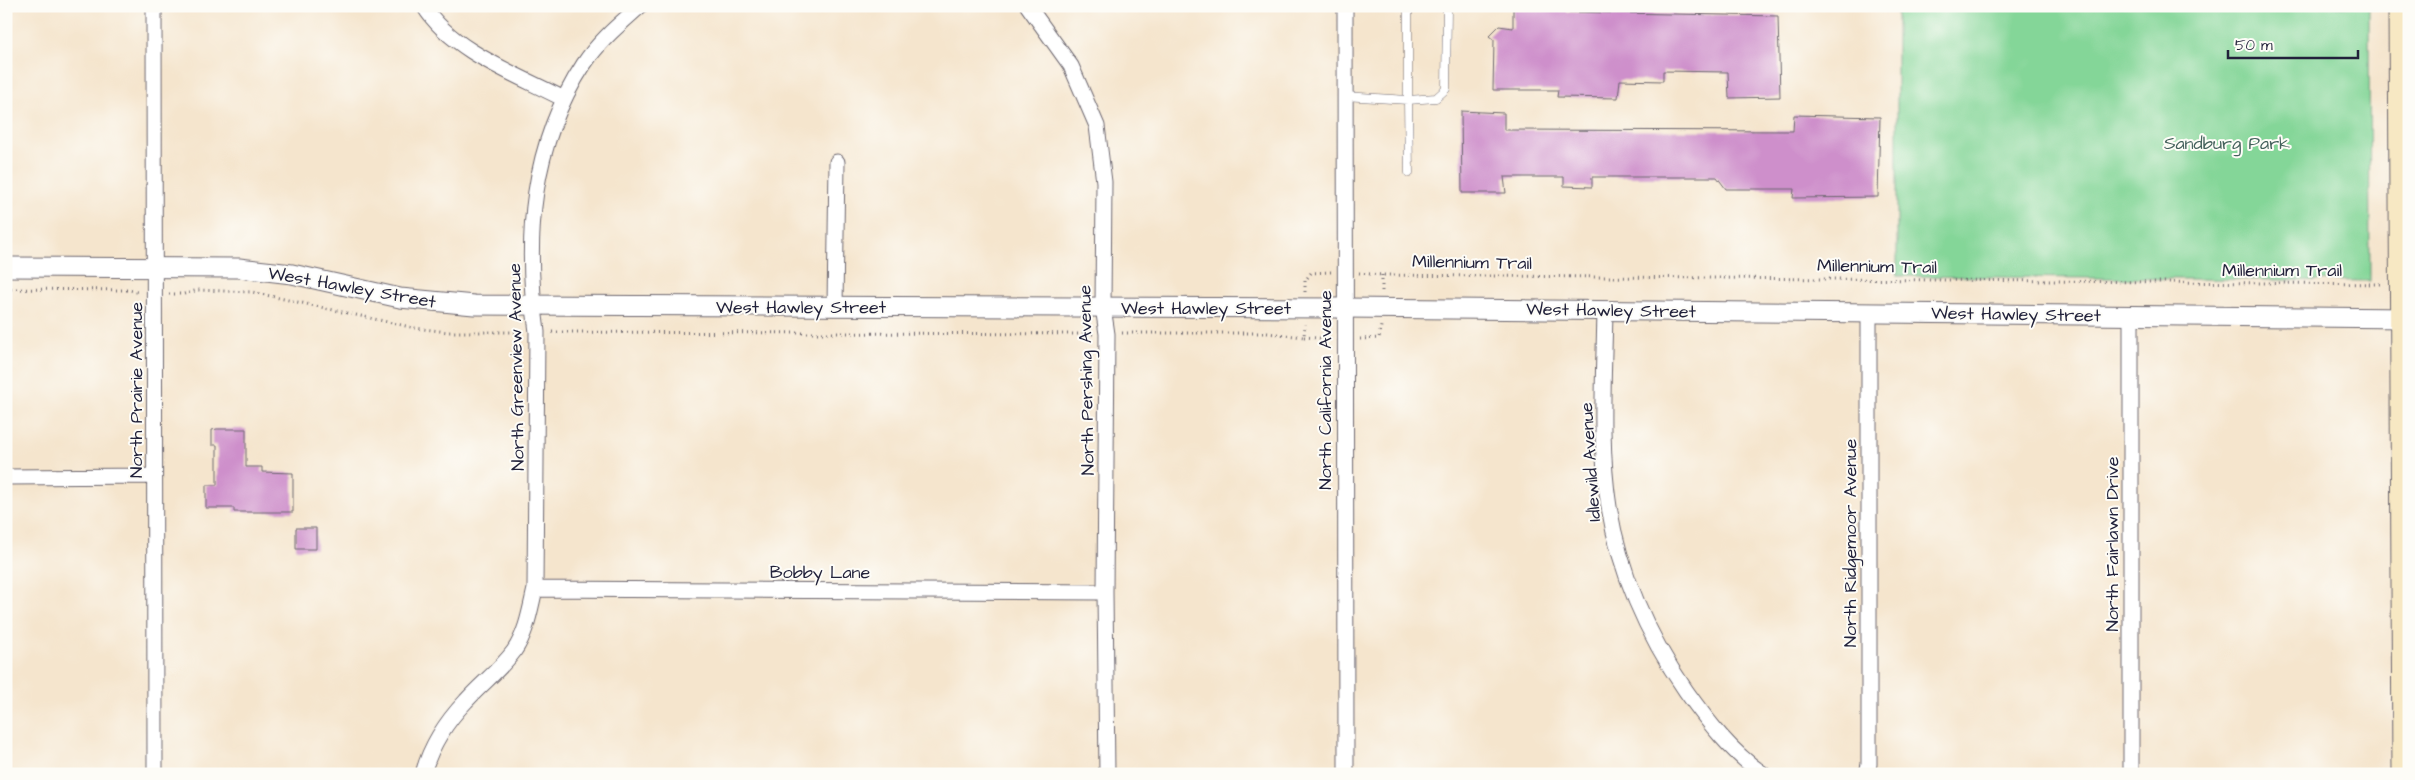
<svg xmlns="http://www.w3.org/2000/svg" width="2415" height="780" font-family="'Architects Daughter',sans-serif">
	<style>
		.green { fill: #84d698; stroke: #537c6a }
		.building { fill: #ce8fcb }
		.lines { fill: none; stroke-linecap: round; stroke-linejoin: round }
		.service-casing { stroke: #6c666e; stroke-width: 9 }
		.minor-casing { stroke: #6c666e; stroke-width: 17 }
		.tertiary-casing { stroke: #6c666e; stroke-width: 21 }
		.secondary-casing { stroke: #6c666e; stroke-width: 23 }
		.path { stroke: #6c666e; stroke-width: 3; stroke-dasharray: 1 4; stroke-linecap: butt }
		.service { stroke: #fff; stroke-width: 8 }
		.minor { stroke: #fff; stroke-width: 15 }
		.tertiary { stroke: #fff; stroke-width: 19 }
		.secondary { stroke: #f7e8c3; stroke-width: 21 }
		.labels { text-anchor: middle; stroke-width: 4; stroke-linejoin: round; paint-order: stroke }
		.park-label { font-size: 18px; fill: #44615c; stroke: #fdfcf7 }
		.street-label { font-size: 18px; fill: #22223b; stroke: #fdfcf7 }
	</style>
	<rect width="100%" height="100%" fill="#fdfcf7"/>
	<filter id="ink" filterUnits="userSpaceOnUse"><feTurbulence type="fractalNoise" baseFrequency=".02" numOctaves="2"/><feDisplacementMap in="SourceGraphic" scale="10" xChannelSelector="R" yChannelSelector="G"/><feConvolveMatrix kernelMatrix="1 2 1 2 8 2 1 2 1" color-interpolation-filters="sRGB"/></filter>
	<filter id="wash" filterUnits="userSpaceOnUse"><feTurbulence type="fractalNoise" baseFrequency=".0096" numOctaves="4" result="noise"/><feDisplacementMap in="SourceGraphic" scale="20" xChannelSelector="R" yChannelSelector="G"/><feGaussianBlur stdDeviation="1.12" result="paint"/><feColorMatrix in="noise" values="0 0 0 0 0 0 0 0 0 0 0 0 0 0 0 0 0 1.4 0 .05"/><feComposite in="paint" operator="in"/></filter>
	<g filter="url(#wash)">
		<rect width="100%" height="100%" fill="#f5e5cd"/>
		<path class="green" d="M 1897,6 L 2369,6 L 2370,281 L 1897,276 Z"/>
		<g id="blocks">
			<path class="building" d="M 1513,6 L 1565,6 L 1566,12 L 1778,16 L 1780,97 L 1729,98 L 1728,72 L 1663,71 L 1663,81 L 1620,80 L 1618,98 L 1557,97 L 1558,90 L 1493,90 L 1494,40 L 1489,36 L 1499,26 L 1513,28 Z
				M 1461,111 L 1504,113 L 1504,130 L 1793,131 L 1794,115 L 1880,117 L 1878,197 L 1793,198 L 1794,189 L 1726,189 L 1717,177 L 1592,177 L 1592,187 L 1564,186 L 1564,177 L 1504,177 L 1506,193 L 1462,193 Z
				M 217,429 L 246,429 L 246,467 L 262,467 L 262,472 L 293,473 L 293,512 L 234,512 L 234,508 L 206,508 L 206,485 L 217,485 L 217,445 L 212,445 L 212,430 Z
				M 296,528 L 316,528 L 316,549 L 296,549 Z"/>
		</g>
	</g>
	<g filter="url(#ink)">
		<use href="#blocks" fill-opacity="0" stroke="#6c666e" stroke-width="1"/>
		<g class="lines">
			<g class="service-casing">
				<path id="service" d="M 1344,96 L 1408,100 L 1408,6
					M 1409,173 L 1408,100 L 1436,98 L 1446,89 L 1447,6"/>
			</g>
			<g class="minor-casing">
				<path id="minor" d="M 154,6 L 155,774
					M 424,6 C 451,51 518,75 564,99
					M 1028,6 L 1071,66 L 1097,126 L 1104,182 L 1103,307 L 1107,334 L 1105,592 L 1107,774
					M 1345,6 L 1346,774
					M 835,307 L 837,162
					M 1605,310 C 1604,373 1599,445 1609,507 C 1620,573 1648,636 1686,691 C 1708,722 1731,752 1763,774
					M 6,477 L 154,476
					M 535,589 L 1105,592
					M 423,774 C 430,747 447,721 466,701 C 482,683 500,670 514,651 C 527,632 530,610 535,589 L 537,332 C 524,238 531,145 584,64 C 599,41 620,24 640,6
					M 1867,774 L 1869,764 L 1869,313
					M 2131,774 L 2131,315"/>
			</g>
			<g class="tertiary-casing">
				<path id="tertiary" d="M 6,267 L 239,268 L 292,274 L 400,298 L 474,305 L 1344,308 L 2409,318"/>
			</g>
			<g class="secondary-casing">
				<path id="secondary" d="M 2399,6 L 2403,774"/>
			</g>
			<path class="path" d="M 1359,273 L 1382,275 L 2383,284
				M 1382,275 L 1382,292
				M 6,289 L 130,290 L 140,293
				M 1305,292 L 1305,281 L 1311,273 L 1331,272
				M 169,294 L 184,294 L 198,290 L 252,292 L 415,328 L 448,332 L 523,332
				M 552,332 L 1093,334
				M 1122,333 L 1267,333 L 1304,337 L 1305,324
				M 1304,337 L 1331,339
				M 1360,339 L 1379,338 L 1381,326"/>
			<use href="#service" class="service"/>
			<use href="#minor" class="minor"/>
			<use href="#tertiary" class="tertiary"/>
			<use href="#secondary" class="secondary"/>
		</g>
	</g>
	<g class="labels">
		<g class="park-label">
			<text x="2227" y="149">Sandburg Park</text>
		</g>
		<g class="street-label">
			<text transform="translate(1472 262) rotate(1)" y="6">Millennium Trail</text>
			<text transform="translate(1877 266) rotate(1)" y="6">Millennium Trail</text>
			<text x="2282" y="276">Millennium Trail</text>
			<text transform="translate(352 287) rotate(10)" y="6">West Hawley Street</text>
			<text x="801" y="313">West Hawley Street</text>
			<text x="1206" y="314">West Hawley Street</text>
			<text transform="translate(1611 310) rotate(1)" y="6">West Hawley Street</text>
			<text transform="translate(2016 314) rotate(1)" y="6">West Hawley Street</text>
			<text transform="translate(516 367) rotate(-91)" y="6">North Greenview Avenue</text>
			<text transform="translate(1086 380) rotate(-91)" y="6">North Pershing Avenue</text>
			<text transform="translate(136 390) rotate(-90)" y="6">North Prairie Avenue</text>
			<text transform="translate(1325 390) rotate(-90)" y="6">North California Avenue</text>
			<text transform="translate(1590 462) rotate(-94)" y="6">Idlewild Avenue</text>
			<text transform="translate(1850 543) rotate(-90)" y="6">North Ridgemoor Avenue</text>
			<text transform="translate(2112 544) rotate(-90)" y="6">North Fairlawn Drive</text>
			<text x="820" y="578">Bobby Lane</text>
		</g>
	</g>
	<rect width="2415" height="780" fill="none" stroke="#fdfcf7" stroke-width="25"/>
	<path d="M2228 50v8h130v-8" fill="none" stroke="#22223b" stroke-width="2.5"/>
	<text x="2235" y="50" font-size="15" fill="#22223b" stroke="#fdfcf7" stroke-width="4" paint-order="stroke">50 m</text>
</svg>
